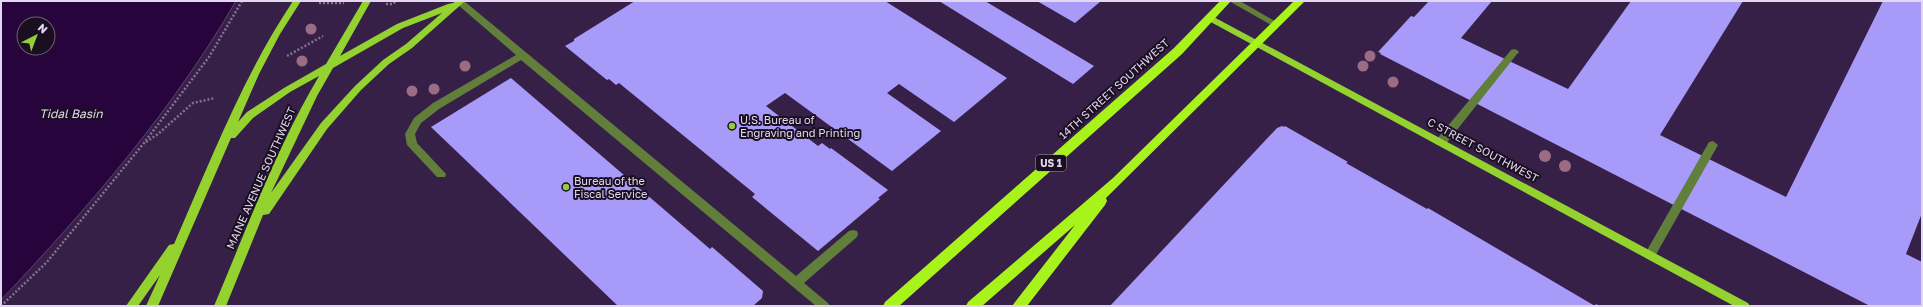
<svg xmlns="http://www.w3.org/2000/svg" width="1923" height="307" font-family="'Golos Text',sans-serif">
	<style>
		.water { fill: #28043d; stroke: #604372; fill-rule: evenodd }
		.building { fill: #a79af8 }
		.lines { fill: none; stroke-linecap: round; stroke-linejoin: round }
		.path { stroke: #857293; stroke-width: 2.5; stroke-dasharray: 2 2; stroke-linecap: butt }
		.minor { fill: #617f3a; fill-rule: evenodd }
		.major { fill: #94d230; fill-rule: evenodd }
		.highway { fill: #a8f31c; fill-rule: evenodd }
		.tree { fill: #9c6c84 }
		.poi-dot { fill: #93cd3d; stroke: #190f21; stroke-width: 1.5 }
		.labels { text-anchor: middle; stroke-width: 4; stroke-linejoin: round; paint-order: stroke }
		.shield { fill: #190f21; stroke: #a69ab1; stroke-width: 1 }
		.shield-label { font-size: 10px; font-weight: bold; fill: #e3d6ef }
		.street-label { font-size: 11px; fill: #e3d6ef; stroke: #190f21 }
		.poi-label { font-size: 11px; fill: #e3d6ef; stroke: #190f21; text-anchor: start }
		.water-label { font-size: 12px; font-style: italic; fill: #e3d5f0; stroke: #190f21 }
	</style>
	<rect width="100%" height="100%" fill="#372047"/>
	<path class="water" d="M 1,1 L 236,1 C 172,111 88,208 1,300 ZM 24,24 L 48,24 L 48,48 L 24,48 Z"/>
	<path class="building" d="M 635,1 L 885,1 L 1007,78 L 954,122 L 899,84 L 887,93 L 941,131 L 892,171 L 785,93 L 766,106 L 818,146 L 822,143 L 830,149 L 831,148 L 888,190 L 878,198 L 880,199 L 818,251 L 752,197 L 755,194 L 619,83 L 616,85 L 609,79 L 607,80 L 565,46 L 574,41 L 574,39 Z
		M 939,1 L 985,1 L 1094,66 L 1073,84 Z
		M 1037,1 L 1101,1 L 1075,23 Z
		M 1429,1 L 1492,1 L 1461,38 L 1568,89 L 1631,1 L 1743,1 L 1660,135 L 1786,197 L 1883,1 L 1922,1 L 1922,213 L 1906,254 L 1922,262 L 1922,306 L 1870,306 L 1380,54 L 1381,53 L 1378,52 L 1411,16 L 1414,17 Z
		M 511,78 L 710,249 L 712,247 L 763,291 L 762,298 L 753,306 L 618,306 L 431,127 Z
		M 1282,126 L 1284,127 L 1285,126 L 1348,162 L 1346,163 L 1427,209 L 1428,208 L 1595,306 L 1596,304 L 1600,306 L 1110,306 L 1277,128 Z"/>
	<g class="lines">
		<path class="path" d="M 319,3 L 344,3
			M 386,4 L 393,4 L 396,1
			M 287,56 L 323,36
			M 146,142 L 158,134 L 193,103 L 215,98
			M 1,306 L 47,262 L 144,143 L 209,57 L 242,1"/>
		<path class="minor" d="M 456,1 L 464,1 L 796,276 L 849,231 L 853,230 L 857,231 L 858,234 L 857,237 L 804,283 L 828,303 L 830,306 L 816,306 L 521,60 L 439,109 L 421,123 L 415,134 L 417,143 L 446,174 L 445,177 L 437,177 L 407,145 L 405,134 L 414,118 L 433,103 L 516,55 L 457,4 Z
			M 1229,1 L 1240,1 L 1280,24 L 1279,26 L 1273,26 Z
			M 1514,49 L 1517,50 L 1519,52 L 1517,54 L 1445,145 L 1437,145 L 1436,142 L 1437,139 L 1511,50 Z
			M 1713,141 L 1718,145 L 1654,258 L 1650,259 L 1646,258 L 1645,255 L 1646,252 L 1709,142 Z"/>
		<path class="major" d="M 293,1 L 301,1 L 280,34 L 259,74 L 238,122 L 247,112 L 284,88 L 326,64 L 363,1 L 371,1 L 340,56 L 397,24 L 448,4 L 453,3 L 456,1 L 464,2 L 412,48 L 389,64 L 361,90 L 327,129 L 269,214 L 263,215 L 226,306 L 214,306 C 247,228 276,149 319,76 L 290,92 L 253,118 L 235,138 L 231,138 L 158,306 L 146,306 L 160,275 L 138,306 L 126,306 L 169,245 L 174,244 C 210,162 243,76 293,1 ZM 442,13 L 406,44 L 383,60 L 355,86 L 321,123 L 271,193 L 317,96 L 333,68 L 403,28 Z
			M 1210,15 L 1748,303 L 1750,306 L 1734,306 L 1207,20 L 1206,18 Z"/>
		<path class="highway" d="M 1220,1 L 1231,1 L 1182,54 L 899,306 L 883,306 L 885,302 L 1174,48 Z
			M 1294,1 L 1305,1 L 1106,198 L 1107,201 L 1105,205 L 1027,306 L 1012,306 L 1075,225 L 982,306 L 966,306 L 968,302 L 1113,178 Z"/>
	</g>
	<g class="tree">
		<circle cx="311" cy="29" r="5.5"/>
		<circle cx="1370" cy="56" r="5.5"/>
		<circle cx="302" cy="61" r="5.5"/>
		<circle cx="465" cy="66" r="5.5"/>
		<circle cx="1363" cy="66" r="5.5"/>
		<circle cx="1393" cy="82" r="5.5"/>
		<circle cx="434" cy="89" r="5.5"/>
		<circle cx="412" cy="91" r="5.5"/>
		<circle cx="1545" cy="156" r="6"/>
		<circle cx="1565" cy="166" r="6"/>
	</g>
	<g class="poi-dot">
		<circle cx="732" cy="126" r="4"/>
		<circle cx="566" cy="187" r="4"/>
	</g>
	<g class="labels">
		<rect class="shield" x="1036" y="155" width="30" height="16" rx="3"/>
		<g class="shield-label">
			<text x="1051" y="167">US 1</text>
		</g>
		<g class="street-label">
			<text transform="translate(1114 89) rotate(-42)" y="4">14TH STREET SOUTHWEST</text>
			<text transform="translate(1483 150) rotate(28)" y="4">C STREET SOUTHWEST</text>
			<text transform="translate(261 178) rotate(-66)" y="4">MAINE AVENUE SOUTHWEST</text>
		</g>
		<g class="poi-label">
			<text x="740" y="124">U.S. Bureau of<tspan x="740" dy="13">Engraving and Printing</tspan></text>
			<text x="574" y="185">Bureau of the<tspan x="574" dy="13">Fiscal Service</tspan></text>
		</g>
		<g class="water-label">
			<text x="71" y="118">Tidal Basin</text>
		</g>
	</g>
	<rect width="1923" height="307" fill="none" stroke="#e3d6ef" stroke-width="4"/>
	<g transform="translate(36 36) rotate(42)"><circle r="19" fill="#190f21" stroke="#6a5f73"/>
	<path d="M0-3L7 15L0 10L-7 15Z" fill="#93cd3d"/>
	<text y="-6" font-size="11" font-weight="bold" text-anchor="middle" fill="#e3d6ef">N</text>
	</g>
</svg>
